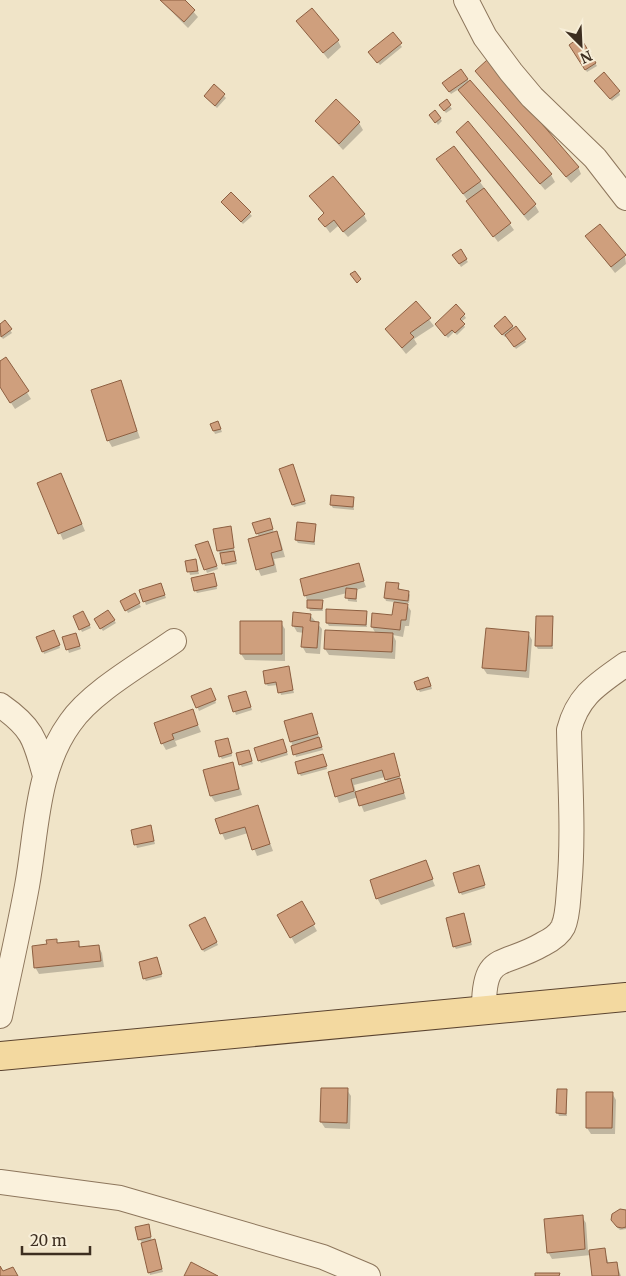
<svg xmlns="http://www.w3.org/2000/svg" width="626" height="1276" font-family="Merriweather,serif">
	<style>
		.shadow { fill: #0003; fill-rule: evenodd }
		.building { fill: #cf9f7d; stroke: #8d5f41 }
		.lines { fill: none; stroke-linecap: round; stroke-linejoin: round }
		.minor-casing { stroke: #8d765c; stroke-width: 26 }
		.major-casing { stroke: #5b4430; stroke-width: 30 }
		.minor { stroke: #faf1dc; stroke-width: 24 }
		.major { stroke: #f3d9a0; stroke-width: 28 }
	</style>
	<rect width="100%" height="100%" fill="#f0e4c8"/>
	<path class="shadow" d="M 160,0 L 183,0 L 198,17 L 188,28 Z
		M 298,21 L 338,41 L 341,47 L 328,59 Z
		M 392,34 L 402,47 L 380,65 L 372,55 Z
		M 580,39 L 597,66 L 587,72 L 570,45 Z
		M 476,71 L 578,167 L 581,174 L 571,183 Z
		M 467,79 L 551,175 L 555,182 L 545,190 L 459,89 L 451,94 L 445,86 Z
		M 597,84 L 619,92 L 620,95 L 612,101 Z
		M 214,86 L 226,98 L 217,108 L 205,96 Z
		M 446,101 L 452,109 L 446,113 L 442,108 Z
		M 433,118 L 440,118 L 442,121 L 438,125 Z
		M 317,121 L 359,123 L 363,130 L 343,150 Z
		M 468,123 L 535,205 L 539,212 L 528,221 L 461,139 Z
		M 442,165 L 480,182 L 514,230 L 498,242 Z
		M 231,194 L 252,216 L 243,224 L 225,206 Z
		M 311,196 L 364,215 L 367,221 L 348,237 L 338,226 L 330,233 L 320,219 L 325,215 Z
		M 587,237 L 625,256 L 626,264 L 615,273 Z
		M 460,251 L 468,262 L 461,267 L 454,255 Z
		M 416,303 L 434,326 L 414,339 L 417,344 L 406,354 L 386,329 Z
		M 464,315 L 466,318 L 461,322 L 465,327 L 457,335 L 454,332 L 448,338 L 436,325 Z
		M 5,322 L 12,333 L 3,339 L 0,335 L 0,326 Z
		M 512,326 L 526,342 L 516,349 L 507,336 L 505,337 L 497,329 Z
		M 6,359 L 31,399 L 15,409 L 0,386 L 0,363 Z
		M 120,382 L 140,438 L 112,447 L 108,440 Z
		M 218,422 L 222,432 L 215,434 L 211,424 Z
		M 294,468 L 306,504 L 294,507 L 293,505 Z
		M 61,474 L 85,531 L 63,540 L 39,484 Z
		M 353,498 L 354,510 L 333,508 L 331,505 Z
		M 271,522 L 274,533 L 276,532 L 280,539 L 285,557 L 274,559 L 277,572 L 261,576 L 258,569 L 259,537 L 257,533 Z
		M 315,525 L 315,545 L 298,543 L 296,540 Z
		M 230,527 L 237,564 L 225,566 L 218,550 Z
		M 210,545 L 218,569 L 207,573 L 197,546 Z
		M 196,560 L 199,574 L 190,575 L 187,562 Z
		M 358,565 L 366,587 L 356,590 L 357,602 L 348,601 L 347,593 L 315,601 L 322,602 L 323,611 L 310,611 L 301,580 Z
		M 215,577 L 217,589 L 197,593 L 195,590 Z
		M 398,584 L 400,591 L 408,592 L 410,595 L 409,603 L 406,603 L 411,611 L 409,626 L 405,626 L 403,637 L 393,635 L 396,641 L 395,659 L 329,655 L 325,649 L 376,634 L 372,627 L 394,617 L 395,602 L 386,601 L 385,598 Z
		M 162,587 L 166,598 L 146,605 L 141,591 Z
		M 134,595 L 141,607 L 128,613 L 122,601 Z
		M 108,612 L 116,623 L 103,631 L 95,620 Z
		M 366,612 L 367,627 L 329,626 L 327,623 Z
		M 83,613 L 91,628 L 82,632 L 75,617 Z
		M 310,615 L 322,629 L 320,654 L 306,653 L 302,646 L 304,633 L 297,632 L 293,625 Z
		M 552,617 L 553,649 L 538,649 L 536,646 Z
		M 281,623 L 285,629 L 285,661 L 245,660 L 241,654 Z
		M 528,633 L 532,640 L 529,678 L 487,674 L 483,668 Z
		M 55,634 L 60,648 L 44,654 L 43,651 Z
		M 76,634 L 81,649 L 69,653 L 64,638 Z
		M 288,667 L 294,693 L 281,695 L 278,685 L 268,686 L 266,684 Z
		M 430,682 L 432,689 L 420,692 L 418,689 Z
		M 246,692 L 252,710 L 236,715 L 230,697 Z
		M 212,693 L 216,703 L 199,711 L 193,697 Z
		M 192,711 L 201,732 L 175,741 L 177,746 L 166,750 L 162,743 Z
		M 312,715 L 323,750 L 296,757 L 285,722 Z
		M 283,741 L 288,755 L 261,763 L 259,760 Z
		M 229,743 L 232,756 L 222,759 L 220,756 Z
		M 249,751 L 253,764 L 242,767 L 240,764 Z
		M 393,755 L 406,799 L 364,812 L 358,797 L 339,803 L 329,773 ZM 385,777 L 388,783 L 356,793 L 354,785 Z
		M 324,758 L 327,769 L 301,776 L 299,773 Z
		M 232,764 L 242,795 L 215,802 L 211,796 Z
		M 257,807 L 273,851 L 257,856 L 248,833 L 225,840 L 216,820 Z
		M 152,830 L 155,844 L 137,848 L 132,831 Z
		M 425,862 L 435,886 L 381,905 L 377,898 Z
		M 480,870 L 485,888 L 462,895 L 460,892 Z
		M 301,903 L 317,931 L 295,944 L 279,915 Z
		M 465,918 L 472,945 L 456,949 L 454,946 Z
		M 204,919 L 218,945 L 204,952 L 191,926 Z
		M 56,940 L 58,944 L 78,942 L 81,948 L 98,946 L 102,953 L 104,967 L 39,974 L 35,967 L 48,945 Z
		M 157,958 L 162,977 L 146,981 L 144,978 Z
		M 347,1090 L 351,1096 L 350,1129 L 325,1128 L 321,1122 Z
		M 566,1090 L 567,1116 L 559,1116 L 558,1113 Z
		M 612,1093 L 616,1100 L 615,1134 L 591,1134 L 587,1128 Z
		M 626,1212 L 626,1229 L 620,1230 L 614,1224 Z
		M 582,1217 L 586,1223 L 588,1251 L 604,1250 L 609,1264 L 616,1263 L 621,1276 L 593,1276 L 591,1255 L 552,1259 L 548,1252 Z
		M 148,1226 L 152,1241 L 156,1244 L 163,1272 L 150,1275 L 142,1242 L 139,1239 Z"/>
	<path class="building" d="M 160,0 L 185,0 L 195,10 L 184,22 Z
		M 312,8 L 339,40 L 323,53 L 296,21 Z
		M 393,32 L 402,43 L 377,63 L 368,52 Z
		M 580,37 L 596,63 L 585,70 L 569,45 Z
		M 487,60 L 579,167 L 566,177 L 475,71 Z
		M 461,69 L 468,79 L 449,92 L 442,83 Z
		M 604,72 L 620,91 L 610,99 L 594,81 Z
		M 470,80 L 552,174 L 540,184 L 458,90 Z
		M 214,84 L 225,94 L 215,106 L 204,96 Z
		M 336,99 L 360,122 L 339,144 L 315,121 Z
		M 447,99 L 451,105 L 444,111 L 439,105 Z
		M 435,110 L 441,118 L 435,123 L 429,115 Z
		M 468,121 L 536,204 L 524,215 L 456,132 Z
		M 454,146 L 481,181 L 463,194 L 436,159 Z
		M 333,176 L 365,214 L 343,232 L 334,220 L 325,227 L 318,219 L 324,213 L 309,196 Z
		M 484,188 L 511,223 L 493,237 L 466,201 Z
		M 231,192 L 251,212 L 241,222 L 221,202 Z
		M 600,224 L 626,255 L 611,267 L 585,236 Z
		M 461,249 L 467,259 L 459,264 L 452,255 Z
		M 355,271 L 361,279 L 357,283 L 350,274 Z
		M 416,301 L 431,318 L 410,333 L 414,337 L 402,348 L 385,329 Z
		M 456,304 L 465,314 L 460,319 L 465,324 L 455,333 L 452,330 L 445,336 L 435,324 Z
		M 505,316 L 513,326 L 502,335 L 494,326 Z
		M 5,320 L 12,329 L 1,337 L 0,324 Z
		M 516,326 L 526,339 L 514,347 L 505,335 Z
		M 6,357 L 29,391 L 10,403 L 0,387 L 0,361 Z
		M 121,380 L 137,431 L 107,441 L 91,390 Z
		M 218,421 L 221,429 L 213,431 L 210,424 Z
		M 293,464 L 305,501 L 292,505 L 279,469 Z
		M 61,473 L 82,524 L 58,534 L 37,483 Z
		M 331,495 L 354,497 L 353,507 L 330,505 Z
		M 270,518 L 273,529 L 256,534 L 252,523 Z
		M 297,522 L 316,524 L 314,542 L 295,540 Z
		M 231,526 L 234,548 L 217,551 L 213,529 Z
		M 277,531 L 282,550 L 271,553 L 274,565 L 256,570 L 248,539 Z
		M 208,541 L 217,566 L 204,570 L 195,545 Z
		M 234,551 L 236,561 L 222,564 L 220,553 Z
		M 196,559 L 198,571 L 187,572 L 185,561 Z
		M 359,563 L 364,581 L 304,596 L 300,579 Z
		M 214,573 L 217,586 L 194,591 L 191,578 Z
		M 386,582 L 399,583 L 398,589 L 409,591 L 408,601 L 384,598 Z
		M 161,583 L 165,595 L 143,602 L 139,590 Z
		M 346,588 L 357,589 L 356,599 L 345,598 Z
		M 135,593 L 140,603 L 125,611 L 120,601 Z
		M 307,600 L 323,600 L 322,609 L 307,608 Z
		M 394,602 L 408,604 L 406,620 L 401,620 L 400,630 L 371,627 L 372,613 L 392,615 Z
		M 326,609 L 367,611 L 366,625 L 326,623 Z
		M 108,610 L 115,620 L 100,629 L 94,619 Z
		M 83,611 L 90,625 L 79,630 L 73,616 Z
		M 293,612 L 311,614 L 310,621 L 319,622 L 317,648 L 301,647 L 303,627 L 292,626 Z
		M 536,616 L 553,616 L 552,646 L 535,646 Z
		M 240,621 L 282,621 L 282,654 L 240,654 Z
		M 486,628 L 529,632 L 526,671 L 482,668 Z
		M 54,630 L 60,645 L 42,652 L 36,637 Z
		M 325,630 L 393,633 L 392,652 L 324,649 Z
		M 76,633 L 80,646 L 66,650 L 62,637 Z
		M 289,666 L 293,690 L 278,693 L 276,682 L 265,684 L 263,671 Z
		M 428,677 L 431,686 L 417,690 L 414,682 Z
		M 211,688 L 216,700 L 196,708 L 191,696 Z
		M 246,691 L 251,707 L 233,712 L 228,696 Z
		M 193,709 L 198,725 L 172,734 L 174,739 L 161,744 L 154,723 Z
		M 312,713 L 318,734 L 290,742 L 284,721 Z
		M 319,737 L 322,747 L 293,755 L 291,746 Z
		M 228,738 L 232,753 L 219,757 L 215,741 Z
		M 283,739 L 287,752 L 258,761 L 254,748 Z
		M 249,750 L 252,761 L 239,765 L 236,753 Z
		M 394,753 L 400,776 L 385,780 L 382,770 L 351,779 L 354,791 L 335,797 L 328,772 Z
		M 323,754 L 327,766 L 298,774 L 295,762 Z
		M 233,762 L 239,789 L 210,796 L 203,770 Z
		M 400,778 L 404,793 L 359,806 L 355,792 Z
		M 258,805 L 270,844 L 252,850 L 245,827 L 220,834 L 215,819 Z
		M 151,825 L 154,841 L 134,845 L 131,830 Z
		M 426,860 L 433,879 L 376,899 L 370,880 Z
		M 479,865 L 485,885 L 459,893 L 453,873 Z
		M 302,901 L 315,924 L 290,938 L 277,915 Z
		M 464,913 L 471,942 L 453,947 L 446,918 Z
		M 205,917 L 217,942 L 202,950 L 189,925 Z
		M 57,939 L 57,943 L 79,941 L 79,947 L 99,945 L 101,961 L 34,968 L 32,946 L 47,944 L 46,940 Z
		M 157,957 L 162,974 L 143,979 L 139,962 Z
		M 321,1088 L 348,1088 L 347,1123 L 320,1122 Z
		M 557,1089 L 567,1089 L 566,1114 L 556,1113 Z
		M 586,1092 L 613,1092 L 612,1128 L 586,1128 Z
		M 620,1209 L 626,1210 L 626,1227 L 622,1228 L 617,1227 L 611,1220 L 612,1214 Z
		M 583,1215 L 585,1249 L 547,1253 L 544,1219 Z
		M 149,1224 L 151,1237 L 138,1240 L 135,1227 Z
		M 155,1239 L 162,1269 L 148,1273 L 141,1243 Z
		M 605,1248 L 607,1263 L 617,1262 L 619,1276 L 592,1276 L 589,1250 Z
		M 191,1262 L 218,1276 L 184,1276 Z
		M 0,1266 L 3,1271 L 13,1267 L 18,1276 L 0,1276 Z
		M 535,1273 L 560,1273 L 559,1276 L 535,1276 Z"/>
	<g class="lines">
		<g class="minor-casing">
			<path id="minor" d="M 466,0 L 485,37 L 511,72 L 532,97 L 595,158 L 626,198
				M 0,705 C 33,728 35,739 45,776
				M 484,1011 C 483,951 502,968 543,944 C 551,940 559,935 563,927 C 568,916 568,901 569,889 C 574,836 570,783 569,730 C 578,695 598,684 626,664
				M 0,1016 C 9,973 19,930 27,886 C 37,831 36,770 70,723 C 91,692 143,663 174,641
				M 0,1182 L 120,1198 L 323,1257 L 368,1276"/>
		</g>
		<g class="major-casing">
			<path id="major" d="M 0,1056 L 626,997"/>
		</g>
		<use href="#minor" class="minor"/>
		<use href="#major" class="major"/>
	</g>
	<g transform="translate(581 45) rotate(156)" stroke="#f7eed8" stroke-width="4" paint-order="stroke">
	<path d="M0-4L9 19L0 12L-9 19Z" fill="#3d2e20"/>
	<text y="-8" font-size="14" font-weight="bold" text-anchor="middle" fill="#3d2e20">N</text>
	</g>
	<path d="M22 1246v8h68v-8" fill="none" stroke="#3d2e20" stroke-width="2.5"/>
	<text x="30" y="1246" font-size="15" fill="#3d2e20" stroke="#f7eed8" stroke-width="4" paint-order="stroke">20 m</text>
</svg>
